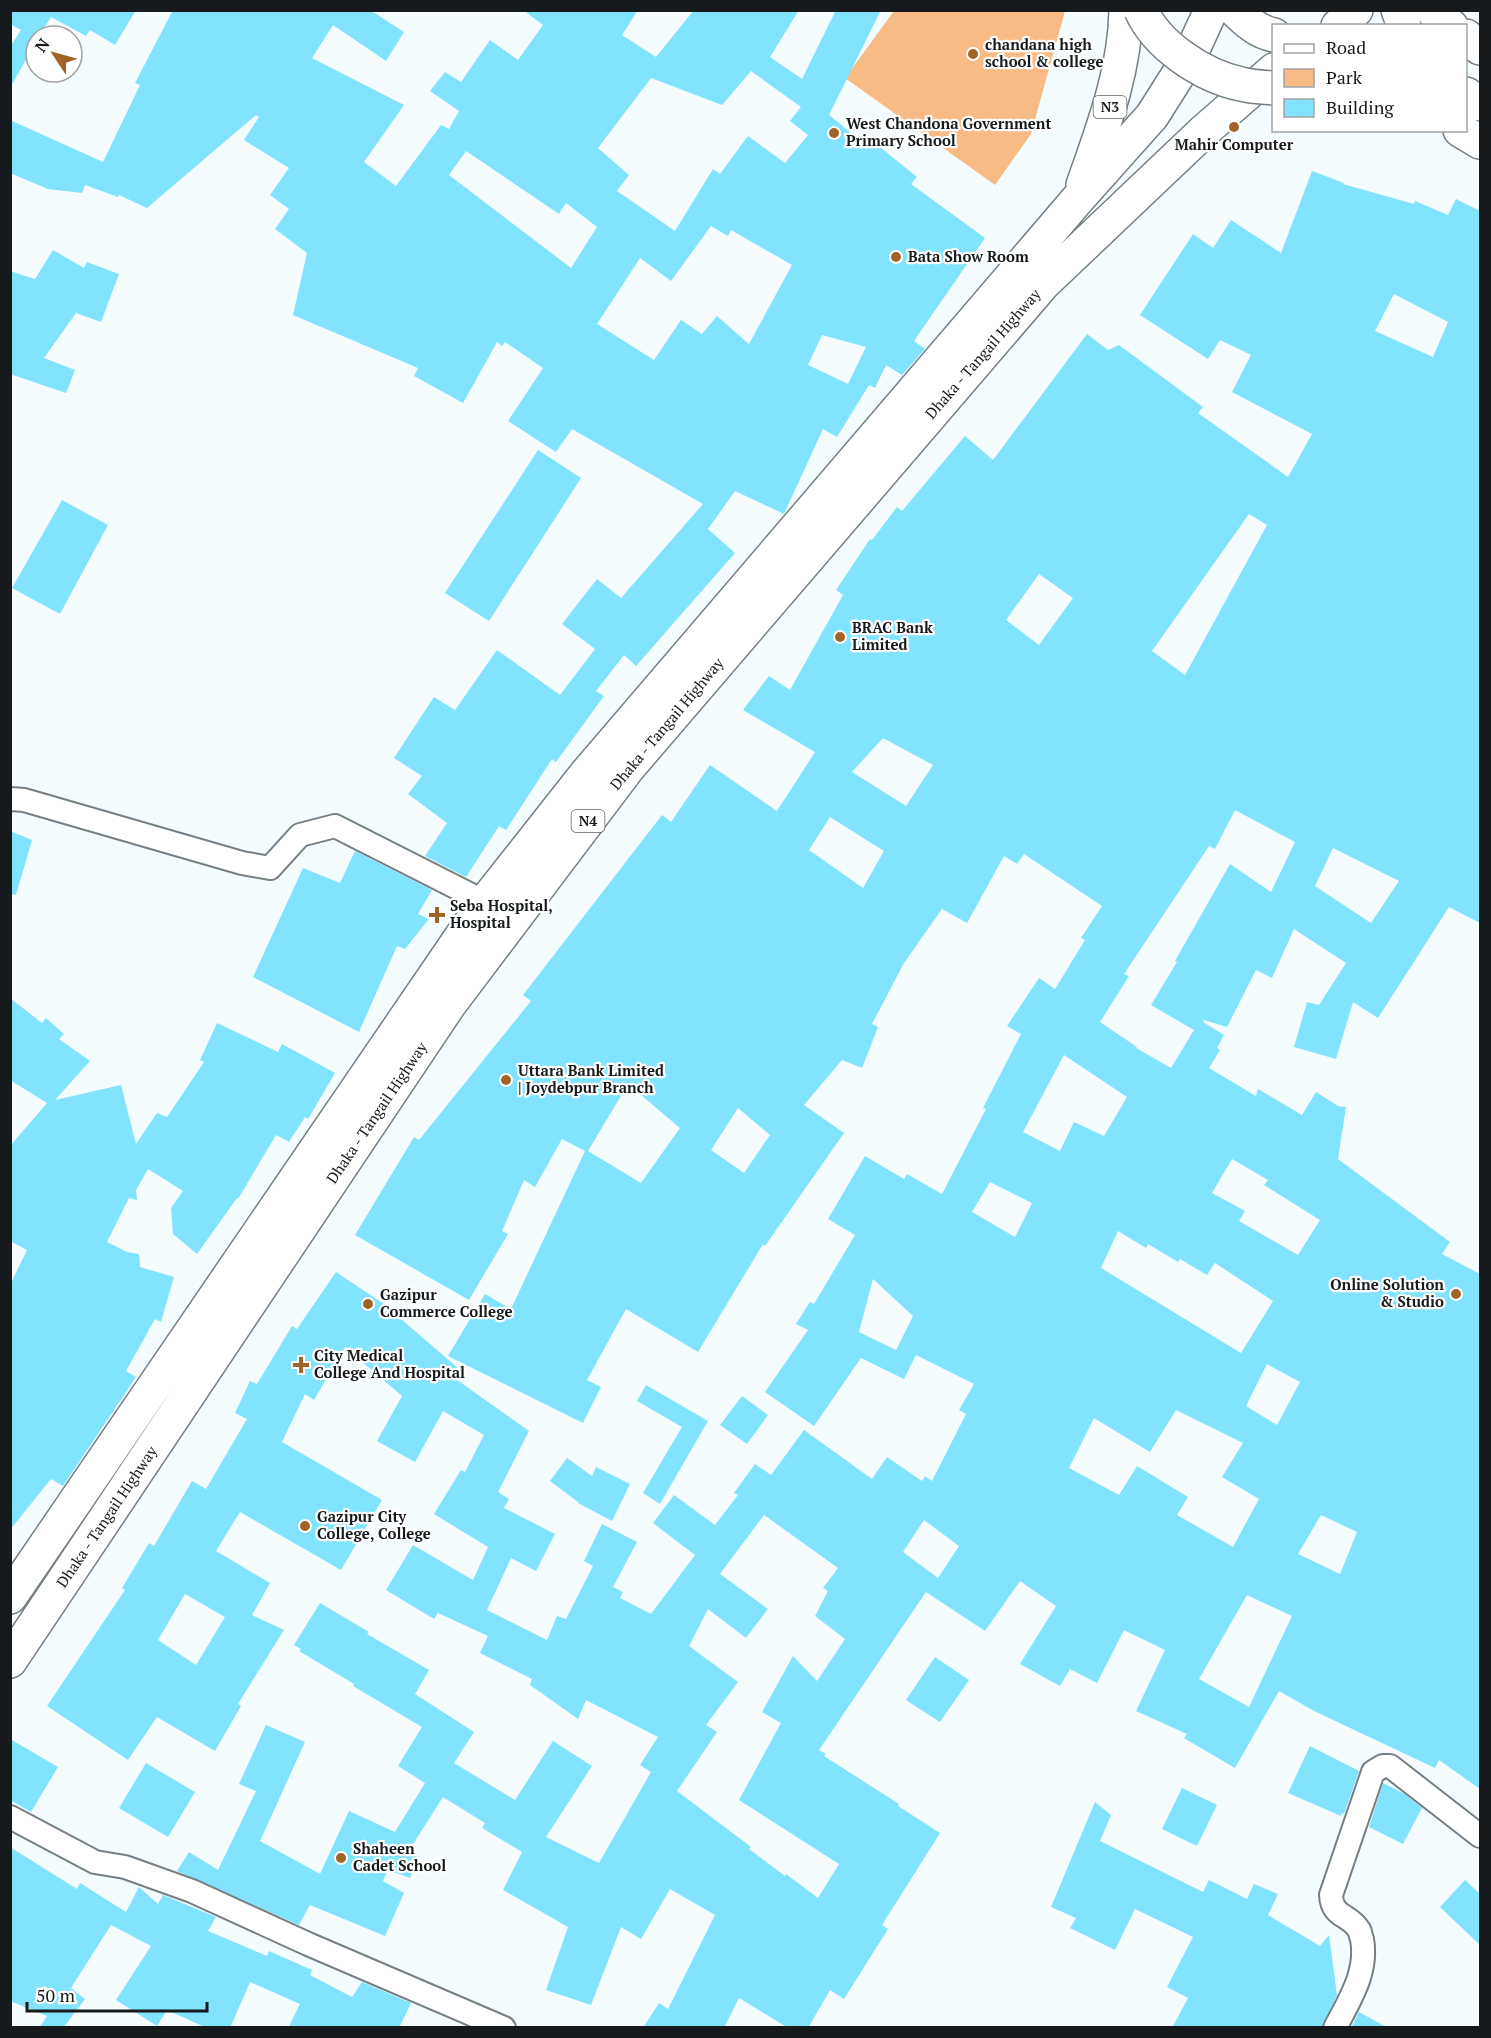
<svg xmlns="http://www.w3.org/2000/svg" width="1491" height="2038" font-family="'PT Serif',serif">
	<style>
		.green { fill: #f8bb85 }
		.building { fill: #81e3fe; fill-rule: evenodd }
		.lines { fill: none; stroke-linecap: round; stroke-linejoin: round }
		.minor-casing { stroke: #758084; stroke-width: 26 }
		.trunk-casing { stroke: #758084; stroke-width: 36 }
		.motorway-casing { stroke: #758084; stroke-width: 36 }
		.minor { stroke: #fff; stroke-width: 22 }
		.trunk { stroke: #fff; stroke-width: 33 }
		.motorway { stroke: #fff; stroke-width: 33 }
		.motorway-bridge-casing { stroke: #758084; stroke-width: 36; stroke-linecap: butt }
		.motorway-bridge { stroke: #fff; stroke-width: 33 }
		.poi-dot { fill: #a06427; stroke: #fff; stroke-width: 2 }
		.labels { text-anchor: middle; stroke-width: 4.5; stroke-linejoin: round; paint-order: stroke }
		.shield { fill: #fff; stroke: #5c5f60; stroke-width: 1.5 }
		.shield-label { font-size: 14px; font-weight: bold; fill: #161a1c }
		.poi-label { font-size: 15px; font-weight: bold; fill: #161a1c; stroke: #fff; text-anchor: start }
		.street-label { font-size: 15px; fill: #161a1c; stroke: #fff }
	</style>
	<rect width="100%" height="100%" fill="#f5fcff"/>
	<path class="green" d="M 894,11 L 1065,11 L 1031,134 L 995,185 L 845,78 Z"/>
	<path class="building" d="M 10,10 L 136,10 L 115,45 L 90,30 L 86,36 L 51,17 L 39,36 L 36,36 L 36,42 L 10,88 L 10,47 L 21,30 L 10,24 Z
		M 173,10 L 370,10 L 404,32 L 386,61 L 333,25 L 312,58 L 404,105 L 364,162 L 396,186 L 441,125 L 449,129 L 459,111 L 430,91 L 445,72 L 461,82 L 490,40 L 518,60 L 543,25 L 523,10 L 638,10 L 622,35 L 656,57 L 694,10 L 799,10 L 770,57 L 802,79 L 836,10 L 881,10 L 829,115 L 861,141 L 865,135 L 917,177 L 911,184 L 985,238 L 914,341 L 925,349 L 902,375 L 886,365 L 875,388 L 869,385 L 837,437 L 823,429 L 784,514 L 735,491 L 708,529 L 735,553 L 636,666 L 624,655 L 596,691 L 604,696 L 556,762 L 552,759 L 506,830 L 499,826 L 466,877 L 425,856 L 447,823 L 408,794 L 422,776 L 394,758 L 434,697 L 455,710 L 497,650 L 560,695 L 595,649 L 562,624 L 597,579 L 621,598 L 703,504 L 572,429 L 556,452 L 508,421 L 543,368 L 505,342 L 502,346 L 497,342 L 463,403 L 414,376 L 418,368 L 293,315 L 307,253 L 275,229 L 289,209 L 270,195 L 289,168 L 244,140 L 259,117 L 256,115 L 147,208 L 119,195 L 118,197 L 85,185 L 82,193 L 48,189 L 10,173 L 10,120 L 103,162 L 140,85 L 135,83 ZM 751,71 L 801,107 L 790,121 L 808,135 L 785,163 L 748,136 L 720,174 L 713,169 L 675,231 L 617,191 L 629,175 L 598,148 L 651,78 L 722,105 ZM 466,151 L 559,214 L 566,203 L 597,227 L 571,268 L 449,175 ZM 711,226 L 728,236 L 731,230 L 792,265 L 749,344 L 717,316 L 702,334 L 681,320 L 654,360 L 597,324 L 640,258 L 671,281 ZM 822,335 L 866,347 L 848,384 L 808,365 Z
		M 1312,171 L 1344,183 L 1343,184 L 1414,204 L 1415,201 L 1448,215 L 1456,199 L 1480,211 L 1480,923 L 1449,907 L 1378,1018 L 1353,1002 L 1336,1059 L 1294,1047 L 1307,1002 L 1319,1005 L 1346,963 L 1294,929 L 1272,978 L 1256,970 L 1227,1027 L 1204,1020 L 1203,1022 L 1224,1035 L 1217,1048 L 1220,1050 L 1209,1068 L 1256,1096 L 1258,1089 L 1302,1115 L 1316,1092 L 1338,1106 L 1346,1107 L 1338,1159 L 1450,1242 L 1442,1254 L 1480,1274 L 1480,1789 L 1439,1760 L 1435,1768 L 1314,1711 L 1279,1691 L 1235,1768 L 1184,1738 L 1187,1734 L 1136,1711 L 1165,1650 L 1124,1630 L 1097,1683 L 1070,1669 L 1060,1686 L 1020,1664 L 1056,1606 L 1020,1581 L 985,1631 L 926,1592 L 819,1750 L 826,1754 L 824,1756 L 899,1804 L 898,1806 L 940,1833 L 882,1925 L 888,1929 L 844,1999 L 830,1990 L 808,2028 L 788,2028 L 739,1998 L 724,2028 L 643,2028 L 659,2003 L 668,2009 L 715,1915 L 670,1889 L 641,1939 L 621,1927 L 591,2005 L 546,1990 L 568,1927 L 503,1890 L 522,1852 L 482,1828 L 485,1823 L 443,1797 L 408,1852 L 419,1857 L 410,1878 L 388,1870 L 383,1881 L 404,1893 L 385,1936 L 310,1905 L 299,1925 L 177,1871 L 189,1852 L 218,1870 L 256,1791 L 239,1784 L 266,1725 L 305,1742 L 260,1841 L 320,1874 L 349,1811 L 395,1832 L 425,1783 L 398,1766 L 422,1727 L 353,1686 L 354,1684 L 299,1651 L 301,1649 L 294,1645 L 320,1603 L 369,1632 L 367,1634 L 429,1670 L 415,1694 L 474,1732 L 454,1763 L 515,1800 L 553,1741 L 592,1766 L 546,1837 L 599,1863 L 651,1772 L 640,1765 L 658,1737 L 586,1700 L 578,1719 L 530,1685 L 532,1679 L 480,1653 L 488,1636 L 438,1613 L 434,1619 L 386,1590 L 413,1545 L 473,1580 L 488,1547 L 434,1514 L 461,1470 L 465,1472 L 484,1435 L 443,1411 L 415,1462 L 377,1441 L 402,1396 L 345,1347 L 314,1400 L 305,1394 L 282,1442 L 382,1500 L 341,1570 L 240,1512 L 216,1551 L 270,1583 L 252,1615 L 284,1630 L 238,1704 L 241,1706 L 215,1751 L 157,1717 L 128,1760 L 47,1706 L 125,1590 L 122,1588 L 149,1543 L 154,1546 L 192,1481 L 206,1489 L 247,1419 L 235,1413 L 250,1381 L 257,1384 L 292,1326 L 297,1329 L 336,1272 L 396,1312 L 394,1313 L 458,1368 L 453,1377 L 529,1431 L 498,1492 L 509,1499 L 504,1508 L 555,1534 L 536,1571 L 511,1558 L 487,1610 L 547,1640 L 557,1616 L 566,1619 L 593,1566 L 584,1561 L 602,1524 L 637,1542 L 613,1587 L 623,1592 L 620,1598 L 651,1614 L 695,1555 L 653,1523 L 674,1495 L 715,1525 L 738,1495 L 734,1493 L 755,1464 L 771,1475 L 804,1430 L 872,1479 L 887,1457 L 922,1481 L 925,1476 L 932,1481 L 966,1414 L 959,1410 L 974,1384 L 916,1355 L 904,1379 L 861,1358 L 814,1426 L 765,1392 L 808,1330 L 796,1324 L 810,1302 L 814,1304 L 855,1235 L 828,1219 L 865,1156 L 904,1179 L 907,1174 L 942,1194 L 986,1109 L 983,1108 L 1021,1034 L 1007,1026 L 1039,978 L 1055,989 L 1085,940 L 1081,938 L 1102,906 L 1024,854 L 1017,864 L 1004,856 L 967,923 L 942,909 L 904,963 L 872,1024 L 878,1027 L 862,1068 L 842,1060 L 804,1105 L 844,1133 L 765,1246 L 763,1244 L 698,1352 L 626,1309 L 587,1380 L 601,1387 L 583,1423 L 448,1356 L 485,1294 L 511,1309 L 585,1151 L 562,1139 L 535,1187 L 524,1180 L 502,1231 L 508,1234 L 469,1300 L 355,1235 L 414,1137 L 419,1140 L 531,1001 L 523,995 L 662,815 L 671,822 L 710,765 L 777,811 L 815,752 L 743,710 L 769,676 L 790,690 L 843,595 L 836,590 L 870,539 L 872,540 L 897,507 L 902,511 L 965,436 L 993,460 L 1087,334 L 1108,350 L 1119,345 L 1203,407 L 1198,413 L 1288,477 L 1312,434 L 1232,392 L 1251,355 L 1220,340 L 1208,359 L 1140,315 L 1193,234 L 1213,248 L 1231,220 L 1281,253 ZM 1394,294 L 1448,322 L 1433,357 L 1375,331 ZM 1249,514 L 1267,525 L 1185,675 L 1152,651 ZM 1039,574 L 1073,598 L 1039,645 L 1006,620 ZM 883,738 L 933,765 L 906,806 L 852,772 ZM 1235,810 L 1295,842 L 1271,892 L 1230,864 L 1175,961 L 1177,962 L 1151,1005 L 1194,1030 L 1171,1068 L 1136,1048 L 1137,1047 L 1100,1022 L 1129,976 L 1124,974 L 1209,846 L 1215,849 ZM 830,817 L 884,851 L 863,888 L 809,850 ZM 1333,848 L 1399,881 L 1371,923 L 1315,886 ZM 1064,1055 L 1127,1097 L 1104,1136 L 1074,1122 L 1060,1151 L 1023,1132 ZM 628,1084 L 680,1128 L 641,1183 L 588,1151 ZM 738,1108 L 770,1135 L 744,1173 L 711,1150 ZM 1232,1159 L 1268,1180 L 1264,1185 L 1320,1220 L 1298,1255 L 1239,1221 L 1245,1211 L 1212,1193 ZM 990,1182 L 1032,1203 L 1015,1237 L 972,1212 ZM 1118,1231 L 1146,1248 L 1148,1244 L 1178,1262 L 1180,1259 L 1207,1275 L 1215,1263 L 1273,1301 L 1241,1353 L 1101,1268 ZM 873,1279 L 913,1316 L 896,1350 L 859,1332 ZM 1267,1364 L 1300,1382 L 1277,1425 L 1246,1406 ZM 1176,1410 L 1243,1443 L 1222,1477 L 1259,1499 L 1233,1547 L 1177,1515 L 1188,1497 L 1137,1466 L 1119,1495 L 1069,1468 L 1094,1418 L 1150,1452 ZM 764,1515 L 838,1568 L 823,1588 L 828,1591 L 815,1616 L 845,1639 L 817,1681 L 793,1656 L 762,1712 L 781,1723 L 739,1800 L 839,1864 L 818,1898 L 786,1874 L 785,1876 L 749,1849 L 751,1847 L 677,1791 L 717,1732 L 706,1725 L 738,1682 L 689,1646 L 708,1609 L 746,1638 L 768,1609 L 720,1574 ZM 1321,1515 L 1357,1532 L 1340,1574 L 1298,1554 ZM 924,1520 L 959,1546 L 938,1578 L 903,1552 ZM 185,1594 L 225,1617 L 196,1665 L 158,1640 ZM 1247,1595 L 1292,1616 L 1249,1707 L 1199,1679 Z
		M 53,250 L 84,268 L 87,262 L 119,274 L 101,322 L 76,313 L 44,358 L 75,370 L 66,393 L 10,374 L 10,271 L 35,279 Z
		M 538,450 L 581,478 L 489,621 L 445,593 Z
		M 62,500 L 108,525 L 60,614 L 12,588 Z
		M 10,831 L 32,840 L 16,895 L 10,894 Z
		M 355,851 L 432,890 L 418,914 L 429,919 L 405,949 L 397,946 L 359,1032 L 253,977 L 303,868 L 340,883 Z
		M 10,998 L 42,1023 L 46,1018 L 64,1034 L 59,1039 L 90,1061 L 55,1100 L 121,1085 L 136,1144 L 157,1113 L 167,1117 L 204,1062 L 200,1060 L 217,1023 L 278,1052 L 282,1044 L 335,1073 L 308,1119 L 305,1117 L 289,1142 L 276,1135 L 238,1199 L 237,1198 L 197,1254 L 173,1234 L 171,1208 L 183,1191 L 148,1169 L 136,1190 L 137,1200 L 129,1198 L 107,1242 L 127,1252 L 139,1254 L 140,1267 L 174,1277 L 161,1322 L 155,1319 L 126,1371 L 136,1377 L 63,1486 L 51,1479 L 10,1530 L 10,1285 L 27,1250 L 10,1241 L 10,1146 L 47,1103 L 10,1080 Z
		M 646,1385 L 708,1421 L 660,1504 L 643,1493 L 682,1427 L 637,1401 Z
		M 742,1396 L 768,1415 L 747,1444 L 720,1425 Z
		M 567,1458 L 592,1476 L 596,1467 L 630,1484 L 612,1521 L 578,1503 L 578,1502 L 550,1481 Z
		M 935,1657 L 969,1680 L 940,1722 L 906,1700 Z
		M 10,1739 L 58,1767 L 31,1812 L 10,1800 Z
		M 1310,1746 L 1359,1771 L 1344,1814 L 1342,1813 L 1341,1816 L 1288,1793 Z
		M 146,1763 L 195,1792 L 168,1837 L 119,1808 Z
		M 1383,1783 L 1405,1794 L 1422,1808 L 1403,1844 L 1369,1827 Z
		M 1182,1788 L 1217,1805 L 1197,1846 L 1162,1829 Z
		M 1095,1802 L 1111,1815 L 1100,1841 L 1203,1892 L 1209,1880 L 1247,1899 L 1254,1884 L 1278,1894 L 1268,1915 L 1320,1946 L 1329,1935 L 1337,1995 L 1322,2028 L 1172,2028 L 1188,1998 L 1167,1987 L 1193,1937 L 1135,1909 L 1115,1950 L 1070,1928 L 1076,1918 L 1051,1907 Z
		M 10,1847 L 77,1889 L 80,1883 L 126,1912 L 139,1887 L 158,1904 L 163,1895 L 216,1917 L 208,1931 L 267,1956 L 269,1951 L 312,1970 L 310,1975 L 352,1997 L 362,1982 L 411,2003 L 399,2028 L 288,2028 L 300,2004 L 250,1982 L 230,2028 L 207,2028 L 167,2010 L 157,2026 L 116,2000 L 151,1946 L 111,1925 L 71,1988 L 85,1999 L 63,2028 L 39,2028 L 47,2016 L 10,2001 Z
		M 1465,1880 L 1480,1894 L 1480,1945 L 1440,1907 Z
		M 1359,2012 L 1388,2028 L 1351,2028 Z"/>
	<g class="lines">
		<g class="minor-casing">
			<path id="minor" d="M 10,799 L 24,800 L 242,863 L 270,868 L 300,835 L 335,826 L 485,902
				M 10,1817 L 95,1862 L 125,1867 L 192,1891 L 308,1944 L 504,2028
				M 1335,2028 C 1350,1999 1368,1972 1362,1939 C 1361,1938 1360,1930 1359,1930 C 1350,1914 1332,1918 1331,1895 L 1373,1772 L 1383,1766 L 1390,1766 L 1480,1836"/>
		</g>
		<g class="trunk-casing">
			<path id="trunk" d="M 1235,10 C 1246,21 1258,32 1274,35
				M 1432,10 L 1451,26
				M 1338,26 L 1356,10
				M 1466,36 L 1480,48
				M 1083,185 C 1103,128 1125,71 1126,10
				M 10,1597 L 485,902 L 586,774 L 1077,200 L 1152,116 L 1190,56 L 1211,10
				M 10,1661 L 449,1005 L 628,768 L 1043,284 L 1203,132 L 1274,70"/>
		</g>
		<g class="motorway-casing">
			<path id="motorway" d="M 1398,10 L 1404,26
				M 1466,94 L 1480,104
				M 1460,130 L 1480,142"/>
		</g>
		<use href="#minor" class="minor"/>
		<use href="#trunk" class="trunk"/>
		<use href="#motorway" class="motorway"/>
		<g class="motorway-bridge-casing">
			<path id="motorway-bridge" d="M 1141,10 C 1157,46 1203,76 1241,84 C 1251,87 1263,87 1274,88"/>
		</g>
		<use href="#motorway-bridge" class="motorway-bridge"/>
	</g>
	<g class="poi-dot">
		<circle cx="973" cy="54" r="6"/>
		<circle cx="1234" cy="127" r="6"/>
		<circle cx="834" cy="133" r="6"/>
		<circle cx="896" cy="257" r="6"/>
		<circle cx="840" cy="637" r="6"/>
		<path d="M434 906h6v6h6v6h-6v6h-6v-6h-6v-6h6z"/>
		<circle cx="506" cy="1080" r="6"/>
		<circle cx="1456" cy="1294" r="6"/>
		<circle cx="368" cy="1304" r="6"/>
		<path d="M298 1356h6v6h6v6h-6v6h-6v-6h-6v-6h6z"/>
		<circle cx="305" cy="1526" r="6"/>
		<circle cx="341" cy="1858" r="6"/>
	</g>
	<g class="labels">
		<g class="shield">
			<rect x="1093.5" y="96" width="33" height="22" rx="4.5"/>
			<rect x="571.5" y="810" width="33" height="22" rx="4.5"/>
		</g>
		<g class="shield-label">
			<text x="1110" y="112">N3</text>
			<text x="588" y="826">N4</text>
		</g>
		<g class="poi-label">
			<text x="985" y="50">chandana high<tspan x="985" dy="17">school &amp; college</tspan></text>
			<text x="846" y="129">West Chandona Government<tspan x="846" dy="17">Primary School</tspan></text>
			<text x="1234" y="150" text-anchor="middle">Mahir Computer</text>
			<text x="908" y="262">Bata Show Room</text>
			<text x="852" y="633">BRAC Bank<tspan x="852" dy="17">Limited</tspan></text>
			<text x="450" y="911">Seba Hospital,<tspan x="450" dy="17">Hospital</tspan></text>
			<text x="518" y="1076">Uttara Bank Limited<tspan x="518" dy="17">| Joydebpur Branch</tspan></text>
			<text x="1444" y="1290" text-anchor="end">Online Solution<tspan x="1444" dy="17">&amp; Studio</tspan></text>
			<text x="380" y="1300">Gazipur<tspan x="380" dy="17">Commerce College</tspan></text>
			<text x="314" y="1361">City Medical<tspan x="314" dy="17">College And Hospital</tspan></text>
			<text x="317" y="1522">Gazipur City<tspan x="317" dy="17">College, College</tspan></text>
			<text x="353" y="1854">Shaheen<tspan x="353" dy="17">Cadet School</tspan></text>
		</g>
		<g class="street-label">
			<text transform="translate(983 354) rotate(-49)" y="5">Dhaka - Tangail Highway</text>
			<text transform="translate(667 724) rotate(-50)" y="5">Dhaka - Tangail Highway</text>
			<text transform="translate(377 1113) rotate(-56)" y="5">Dhaka - Tangail Highway</text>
			<text transform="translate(107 1517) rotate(-56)" y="5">Dhaka - Tangail Highway</text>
		</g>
	</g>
	<rect width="1491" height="2038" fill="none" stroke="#161a1c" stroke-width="24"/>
	<rect x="1272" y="24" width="195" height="108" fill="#ffffff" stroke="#a2a3a4" stroke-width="1.5"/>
	<rect x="1284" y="44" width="30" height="9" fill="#ffffff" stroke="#a2a3a4" stroke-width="1.5"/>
	<text x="1326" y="54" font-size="18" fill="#161a1c">Road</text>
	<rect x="1284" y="69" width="30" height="18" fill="#f8bb85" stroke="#a2a3a4" stroke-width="1.5"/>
	<text x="1326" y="84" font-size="18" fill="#161a1c">Park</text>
	<rect x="1284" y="99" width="30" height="18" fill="#81e3fe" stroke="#a2a3a4" stroke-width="1.5"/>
	<text x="1326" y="114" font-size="18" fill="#161a1c">Building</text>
	<g transform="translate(54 54) rotate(306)"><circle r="28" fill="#ffffff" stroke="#a2a3a4" stroke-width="1.5"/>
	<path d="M0-4.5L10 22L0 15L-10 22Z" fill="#a06427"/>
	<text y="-9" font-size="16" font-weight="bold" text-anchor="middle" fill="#161a1c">N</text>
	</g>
	<path d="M27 2002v9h180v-9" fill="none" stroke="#161a1c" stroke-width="3"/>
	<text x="36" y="2002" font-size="18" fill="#161a1c" stroke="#ffffff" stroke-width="4.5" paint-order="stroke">50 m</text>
</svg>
